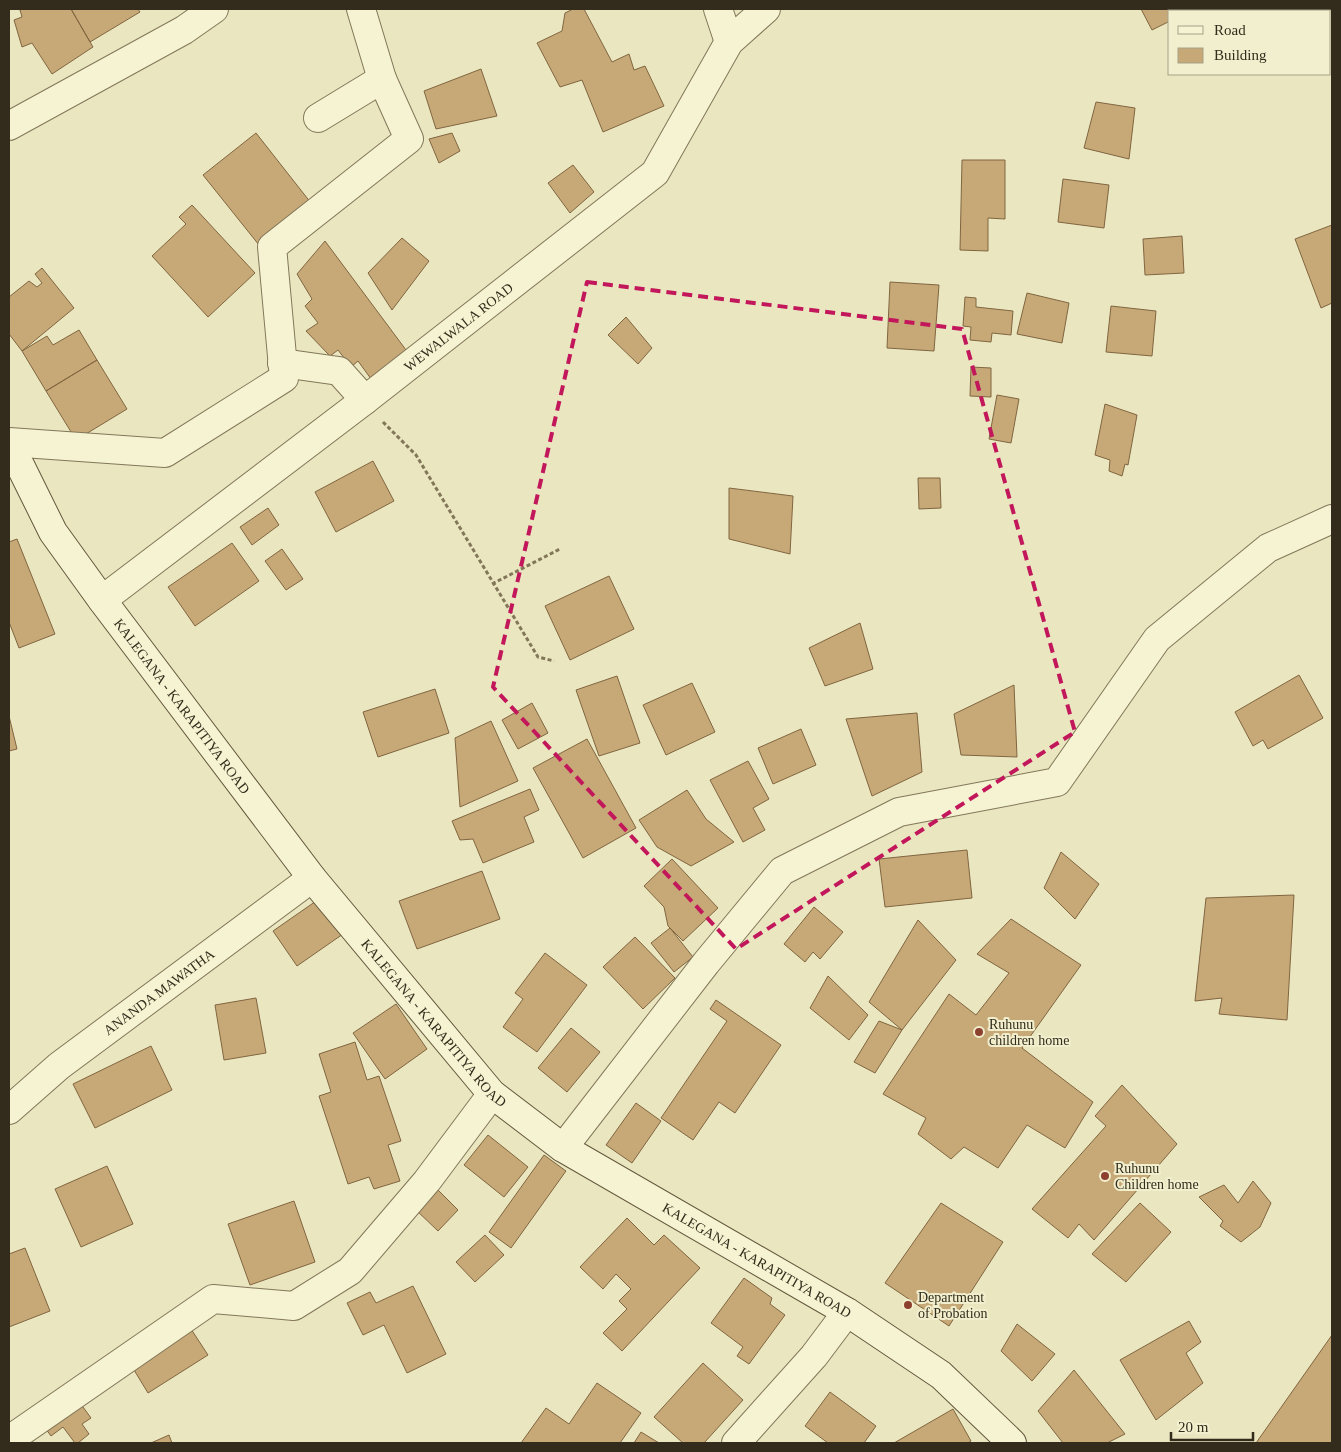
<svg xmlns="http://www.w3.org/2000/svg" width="1341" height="1452" font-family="Georgia,serif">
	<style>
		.building { fill: #c7a877; stroke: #806640 }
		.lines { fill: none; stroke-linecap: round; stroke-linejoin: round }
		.street-casing { stroke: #827759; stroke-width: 30 }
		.secondary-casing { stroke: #64583c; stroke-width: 30 }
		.path { stroke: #827759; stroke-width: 3; stroke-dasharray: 4 2.5; stroke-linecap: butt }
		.street { stroke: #f6f3d2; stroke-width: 28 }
		.secondary { stroke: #f6f3d2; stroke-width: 28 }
		.marked { fill: none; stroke: #c2185b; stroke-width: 4; stroke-dasharray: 10 6; stroke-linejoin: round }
		.poi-dot { fill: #8d402d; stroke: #f2efce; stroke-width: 2 }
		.labels { text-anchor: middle; stroke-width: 4; stroke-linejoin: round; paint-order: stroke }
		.street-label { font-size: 14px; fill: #332c1c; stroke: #f2efce }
		.poi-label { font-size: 14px; fill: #332c1c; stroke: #f2efce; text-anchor: start }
	</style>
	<rect width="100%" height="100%" fill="#eae6c0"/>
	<path class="building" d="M 23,9 L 71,9 L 93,47 L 52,74 L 32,43 L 22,47 L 14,20 L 22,17 L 20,10 Z
		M 71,9 L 138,9 L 140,12 L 90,42 Z
		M 573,9 L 584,9 L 612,62 L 629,54 L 634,70 L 645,66 L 664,106 L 603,132 L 582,80 L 560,87 L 537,43 L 562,31 L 565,13 Z
		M 1141,9 L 1192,9 L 1188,11 L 1170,11 L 1170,21 L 1152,30 Z
		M 481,69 L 497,116 L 436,129 L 424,91 Z
		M 1096,102 L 1135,108 L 1129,159 L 1084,148 Z
		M 256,133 L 311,203 L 259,245 L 203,175 Z
		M 452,133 L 460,151 L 439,163 L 429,139 Z
		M 962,160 L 1005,160 L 1005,219 L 988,218 L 988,251 L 960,250 Z
		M 573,165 L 594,192 L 570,213 L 548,183 Z
		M 1063,179 L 1109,185 L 1104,228 L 1058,222 Z
		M 192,205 L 255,273 L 208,317 L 152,256 L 186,224 L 179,217 Z
		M 1332,225 L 1332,303 L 1321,308 L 1295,239 Z
		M 1182,236 L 1184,273 L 1145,275 L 1143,239 Z
		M 402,238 L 429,261 L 392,310 L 368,273 Z
		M 325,241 L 409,354 L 374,383 L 358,361 L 351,367 L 338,350 L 330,356 L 306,331 L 318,323 L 305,306 L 312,299 L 297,274 Z
		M 42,268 L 74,308 L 22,351 L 9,334 L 9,297 L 29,281 L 37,287 L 42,283 L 35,274 Z
		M 890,282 L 939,285 L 934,351 L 887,348 Z
		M 1027,293 L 1069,303 L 1062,343 L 1017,334 Z
		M 965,297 L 976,298 L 976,307 L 1013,311 L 1011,335 L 992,333 L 991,342 L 970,340 L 971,327 L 963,326 Z
		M 1111,306 L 1156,311 L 1152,356 L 1106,352 Z
		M 626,317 L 652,348 L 638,364 L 608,335 Z
		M 79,330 L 97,360 L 46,391 L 22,351 L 47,336 L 53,345 Z
		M 97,360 L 127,409 L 76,440 L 46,391 Z
		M 971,367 L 991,368 L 991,397 L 970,396 Z
		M 997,395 L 1019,399 L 1011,443 L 989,439 Z
		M 1105,404 L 1137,415 L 1128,465 L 1125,464 L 1122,476 L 1109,471 L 1110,460 L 1095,455 Z
		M 373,461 L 394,501 L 336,532 L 315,492 Z
		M 918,478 L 940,478 L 941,508 L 919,509 Z
		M 729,488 L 793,496 L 790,554 L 729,539 Z
		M 268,508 L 279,525 L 252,545 L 240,527 Z
		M 17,539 L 55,634 L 19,648 L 9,622 L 9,542 Z
		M 232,543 L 259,581 L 195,626 L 168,587 Z
		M 282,549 L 303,579 L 286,590 L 265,561 Z
		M 609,576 L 634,629 L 570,660 L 545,606 Z
		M 860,623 L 873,669 L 825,686 L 809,648 Z
		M 1299,675 L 1323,718 L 1268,749 L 1263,740 L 1253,746 L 1235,712 Z
		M 617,676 L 640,743 L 599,756 L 576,690 Z
		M 692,683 L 715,732 L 666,755 L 643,705 Z
		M 1014,685 L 1017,757 L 961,755 L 954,714 Z
		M 435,689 L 449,733 L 378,757 L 363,712 Z
		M 532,703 L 548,733 L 518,749 L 502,720 Z
		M 917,713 L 922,772 L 872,796 L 846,719 Z
		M 9,716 L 17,749 L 9,751 Z
		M 491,721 L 518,781 L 460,807 L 455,738 Z
		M 801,729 L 816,765 L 773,784 L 758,748 Z
		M 587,739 L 636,828 L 583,858 L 533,768 Z
		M 748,761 L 769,799 L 753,808 L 765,830 L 743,842 L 710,780 Z
		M 530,789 L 539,810 L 524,817 L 534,842 L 483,863 L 473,839 L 460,840 L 452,821 Z
		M 687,790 L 706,819 L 734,842 L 691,866 L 657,847 L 639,820 Z
		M 967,850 L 972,898 L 885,907 L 879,859 Z
		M 1061,852 L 1099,884 L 1075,919 L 1044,888 Z
		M 672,859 L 718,908 L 683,941 L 668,926 L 664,907 L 644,886 Z
		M 482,871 L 500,919 L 417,949 L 399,901 Z
		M 1294,895 L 1287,1020 L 1219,1014 L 1222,998 L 1195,1001 L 1206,898 Z
		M 319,899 L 343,934 L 297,966 L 273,931 Z
		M 814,907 L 843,932 L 820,959 L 813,952 L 805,962 L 784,944 Z
		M 1011,919 L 1081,965 L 1022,1048 L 1093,1102 L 1065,1148 L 1027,1125 L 998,1168 L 964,1147 L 951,1159 L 918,1134 L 926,1118 L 883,1094 L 949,994 L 976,1015 L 1009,973 L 977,954 Z
		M 918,920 L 956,960 L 902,1030 L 869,1002 Z
		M 670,928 L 693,957 L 674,972 L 651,943 Z
		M 635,937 L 675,978 L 643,1009 L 603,967 Z
		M 545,953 L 587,985 L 537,1052 L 503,1027 L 523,999 L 515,993 Z
		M 828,976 L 868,1015 L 849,1040 L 810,1008 Z
		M 256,998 L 266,1053 L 224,1060 L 215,1005 Z
		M 716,1000 L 781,1045 L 735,1113 L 719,1102 L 693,1140 L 661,1118 L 727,1021 L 710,1009 Z
		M 396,1004 L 427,1049 L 385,1079 L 353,1033 Z
		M 879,1021 L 902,1030 L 875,1073 L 854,1062 Z
		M 571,1028 L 600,1052 L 567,1092 L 538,1068 Z
		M 355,1042 L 367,1080 L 379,1076 L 401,1141 L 388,1145 L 400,1181 L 374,1189 L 369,1177 L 348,1184 L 319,1096 L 331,1092 L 319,1054 Z
		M 151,1046 L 172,1090 L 95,1128 L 73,1084 Z
		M 1122,1085 L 1177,1144 L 1094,1240 L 1079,1224 L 1068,1238 L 1032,1209 L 1106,1126 L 1095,1116 Z
		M 636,1103 L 661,1121 L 632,1163 L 606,1145 Z
		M 488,1135 L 528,1167 L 504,1197 L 464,1165 Z
		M 544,1155 L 566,1171 L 511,1248 L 489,1232 Z
		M 107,1166 L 133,1224 L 81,1247 L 55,1189 Z
		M 1253,1181 L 1271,1203 L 1260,1227 L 1241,1242 L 1220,1226 L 1223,1221 L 1199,1197 L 1224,1185 L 1238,1203 Z
		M 436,1188 L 458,1210 L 438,1231 L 415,1209 Z
		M 294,1201 L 315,1262 L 250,1285 L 228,1224 Z
		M 941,1203 L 1003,1242 L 949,1326 L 885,1283 Z
		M 1140,1203 L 1171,1232 L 1126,1282 L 1092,1254 Z
		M 627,1218 L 654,1245 L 664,1235 L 700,1268 L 622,1351 L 603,1333 L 627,1309 L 619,1301 L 631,1289 L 616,1274 L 603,1289 L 580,1267 Z
		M 485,1235 L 504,1255 L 475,1282 L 456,1262 Z
		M 25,1248 L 50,1311 L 9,1327 L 9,1254 Z
		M 744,1278 L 772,1298 L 770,1304 L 785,1315 L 749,1364 L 737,1356 L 743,1347 L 711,1323 Z
		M 413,1286 L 446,1354 L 407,1373 L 384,1325 L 363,1335 L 347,1303 L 370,1292 L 376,1303 Z
		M 1189,1321 L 1201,1342 L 1186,1353 L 1203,1383 L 1156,1420 L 1120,1360 Z
		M 1017,1324 L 1055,1354 L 1032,1381 L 1001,1351 Z
		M 191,1329 L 208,1355 L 148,1393 L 131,1365 Z
		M 1332,1335 L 1332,1443 L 1256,1443 Z
		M 703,1363 L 743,1400 L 704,1443 L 683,1443 L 654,1417 Z
		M 1074,1370 L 1125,1434 L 1107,1443 L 1063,1443 L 1038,1411 Z
		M 597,1383 L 641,1413 L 620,1443 L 521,1443 L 546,1408 L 569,1424 Z
		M 830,1392 L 876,1426 L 864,1443 L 828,1443 L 805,1426 Z
		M 75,1396 L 91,1418 L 82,1424 L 89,1434 L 78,1443 L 75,1443 L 63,1427 L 51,1436 L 40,1421 Z
		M 953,1409 L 971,1441 L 968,1443 L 894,1443 Z
		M 641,1432 L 659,1443 L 634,1443 Z
		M 169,1435 L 172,1443 L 151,1443 Z"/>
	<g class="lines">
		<g class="street-casing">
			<g id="street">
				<path d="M 718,9 L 729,42"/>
				<path d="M 318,118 L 382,79"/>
				<path d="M 9,126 L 184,30 L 214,9"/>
				<path d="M 282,363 L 339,371 L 365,400"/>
				<path d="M 9,442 L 165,453 L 284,378 L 272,247 L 409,139 L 382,79 L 361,9"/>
				<path id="s1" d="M 102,600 L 365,400 L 655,173 L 729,42 L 766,9"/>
				<path id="s2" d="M 9,1110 L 59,1066 L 312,878"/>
				<path d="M 563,1148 L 706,963 L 782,871 L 899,812 L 1057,782 L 1157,639 L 1268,548 L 1332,519"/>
				<path d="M 9,1440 L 213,1299 L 294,1306 L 350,1271 L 427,1181 L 492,1094"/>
				<path d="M 736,1443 L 814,1356 L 847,1312"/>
			</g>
		</g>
		<g class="secondary-casing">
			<g id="secondary">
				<path id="s3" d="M 9,443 L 53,532 L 102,600 L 312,878 L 492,1094 L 563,1148 L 847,1312 L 941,1375 L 1012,1443"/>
			</g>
		</g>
		<path class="path" d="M 383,422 L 416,455 L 538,657 L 554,661
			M 492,584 L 560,549"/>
		<use href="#street" class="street"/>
		<use href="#secondary" class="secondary"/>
	</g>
	<path class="marked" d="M 587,282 L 962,329 L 1075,732 L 736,949 L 493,687 Z"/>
	<g class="poi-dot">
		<circle cx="979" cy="1032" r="5"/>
		<circle cx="1105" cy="1176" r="5"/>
		<circle cx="908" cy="1305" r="5"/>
	</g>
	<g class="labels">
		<g class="street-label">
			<text dy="5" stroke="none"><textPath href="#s1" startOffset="449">WEWALWALA ROAD</textPath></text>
			<text dy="5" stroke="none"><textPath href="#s3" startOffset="316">KALEGANA - KARAPITIYA ROAD</textPath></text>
			<text dy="5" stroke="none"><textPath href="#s2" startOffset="191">ANANDA MAWATHA</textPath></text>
			<text dy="5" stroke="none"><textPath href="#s3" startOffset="721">KALEGANA - KARAPITIYA ROAD</textPath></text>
			<text dy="5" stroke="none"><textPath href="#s3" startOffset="1126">KALEGANA - KARAPITIYA ROAD</textPath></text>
		</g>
		<g class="poi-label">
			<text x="989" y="1029">Ruhunu<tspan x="989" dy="16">children home</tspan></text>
			<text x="1115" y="1173">Ruhunu<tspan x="1115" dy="16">Children home</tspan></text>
			<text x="918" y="1302">Department<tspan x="918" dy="16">of Probation</tspan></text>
		</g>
	</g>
	<rect width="1341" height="1452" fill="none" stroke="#332c1c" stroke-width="20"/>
	<rect x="1168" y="10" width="162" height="65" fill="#f2efce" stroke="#a6a187"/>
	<rect x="1178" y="26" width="25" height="8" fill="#f6f3d2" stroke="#a6a187"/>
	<text x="1214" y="35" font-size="15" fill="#332c1c">Road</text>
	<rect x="1178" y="48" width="25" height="15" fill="#c7a877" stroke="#a6a187"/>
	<text x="1214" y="60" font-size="15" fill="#332c1c">Building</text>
	<path d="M1171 1432v8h82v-8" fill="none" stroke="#332c1c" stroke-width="2.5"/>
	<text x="1178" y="1432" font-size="15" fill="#332c1c" stroke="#f2efce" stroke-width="4" paint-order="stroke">20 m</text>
</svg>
